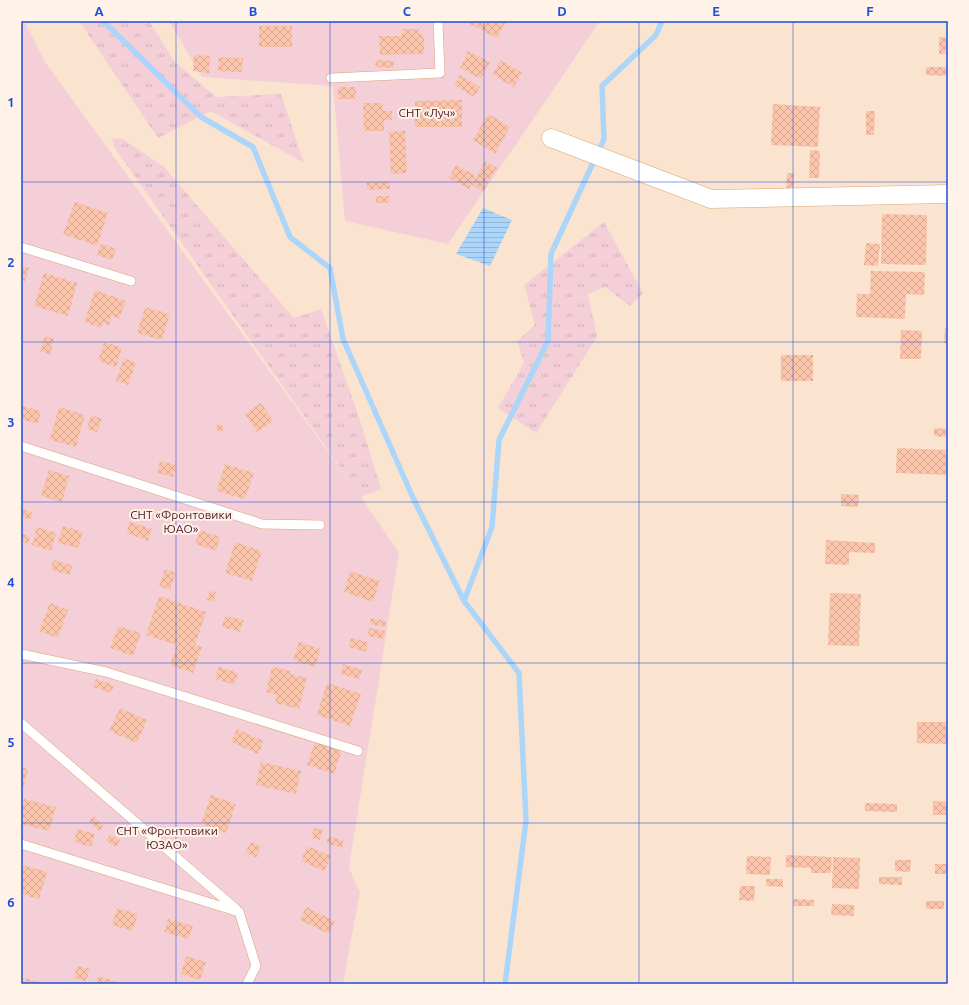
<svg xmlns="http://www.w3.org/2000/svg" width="969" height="1005" font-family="Ubuntu,sans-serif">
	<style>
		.grass { fill: url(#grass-tufts) }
		.garden { fill: #f4cfd7 }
		.water { fill: url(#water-rules) }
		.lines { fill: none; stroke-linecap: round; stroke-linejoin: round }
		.stream { stroke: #acd6f9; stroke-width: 5.5 }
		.building { fill: url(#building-cross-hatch) }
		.lane-casing { stroke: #d9a573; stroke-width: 10 }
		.street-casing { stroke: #d9a573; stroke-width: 19 }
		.lane { stroke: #fff; stroke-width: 9 }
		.street { stroke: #fff; stroke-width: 18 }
		.grid { fill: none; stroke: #1d4ed8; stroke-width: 1; stroke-opacity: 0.55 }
		.labels { text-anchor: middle; stroke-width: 4; stroke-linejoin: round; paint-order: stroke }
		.park-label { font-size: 12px; fill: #471424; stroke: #fff3e9 }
		.neatline { fill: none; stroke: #1d4ed8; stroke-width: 1.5 }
		.grid-label { font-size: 13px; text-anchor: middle; font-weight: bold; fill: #1d4ed8 }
	</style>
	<defs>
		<pattern id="grass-tufts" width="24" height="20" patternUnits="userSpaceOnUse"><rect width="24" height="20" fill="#f4cfd7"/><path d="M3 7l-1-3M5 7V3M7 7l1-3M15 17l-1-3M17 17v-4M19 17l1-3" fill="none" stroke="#d1b1b7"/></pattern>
		<pattern id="water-rules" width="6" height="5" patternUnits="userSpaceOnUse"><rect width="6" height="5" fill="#acd6f9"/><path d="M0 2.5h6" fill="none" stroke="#94b7d4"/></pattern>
		<pattern id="building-cross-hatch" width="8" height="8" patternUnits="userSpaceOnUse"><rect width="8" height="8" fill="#fcc5ac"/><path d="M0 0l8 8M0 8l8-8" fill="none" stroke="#d8a992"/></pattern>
	</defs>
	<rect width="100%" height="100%" fill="#fae4d0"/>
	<path class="grass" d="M 79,21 L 149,21 L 174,61 L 216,97 L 281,94 L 304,163 L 211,111 L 158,138 Z
		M 112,138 L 123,139 L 164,167 L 294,318 L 321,309 L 359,417 L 381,489 L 361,497 L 114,147 Z
		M 604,222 L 643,293 L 630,306 L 605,287 L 588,294 L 597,337 L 536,433 L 498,408 L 524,363 L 517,341 L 535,325 L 524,285 Z"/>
	<path class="garden" d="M 21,21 L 24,21 L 45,62 L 361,497 L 399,553 L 349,868 L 360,892 L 343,984 L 21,984 Z
		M 169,21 L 600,21 L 448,244 L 345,221 L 333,86 L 202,77 Z"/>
	<path class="water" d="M 483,208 L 512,220 L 490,266 L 456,254 Z"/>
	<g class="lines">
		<path class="stream" d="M 103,21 L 201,117 L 253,147 L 290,237 L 330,268 L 343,339 L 414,500 L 464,601 L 519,673 L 526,821 L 505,984
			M 464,601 L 492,527 L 499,440 L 548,341 L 551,254 L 604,139 L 602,86 L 656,35 L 662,21"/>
	</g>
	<path class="building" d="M 464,21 L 506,21 L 497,38 Z
		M 259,26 L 292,26 L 292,47 L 259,47 Z
		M 402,29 L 420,29 L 420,35 L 424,35 L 424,54 L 380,55 L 379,36 L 402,36 Z
		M 939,37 L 948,38 L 948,54 L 939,54 Z
		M 468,51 L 490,62 L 481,79 L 460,68 Z
		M 194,55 L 210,56 L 209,73 L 193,71 Z
		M 219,57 L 243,58 L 242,72 L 218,71 Z
		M 376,60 L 394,61 L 393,68 L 375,67 Z
		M 501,60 L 522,73 L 514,87 L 492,74 Z
		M 926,67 L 948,67 L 948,76 L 926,75 Z
		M 460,75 L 480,87 L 474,97 L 454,85 Z
		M 338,87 L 356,87 L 356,99 L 338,99 Z
		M 462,100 L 462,127 L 415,127 L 415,101 Z
		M 363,103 L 383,103 L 383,111 L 392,111 L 392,120 L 384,120 L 384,131 L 364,131 Z
		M 773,104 L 820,107 L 818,147 L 771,145 Z
		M 866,111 L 875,111 L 874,135 L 866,135 Z
		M 488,114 L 510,127 L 495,154 L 473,140 Z
		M 405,131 L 407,173 L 391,174 L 389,132 Z
		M 810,150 L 820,151 L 819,178 L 809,178 Z
		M 485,161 L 497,168 L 483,191 L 472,185 Z
		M 456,165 L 476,176 L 469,189 L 449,178 Z
		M 787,173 L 794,173 L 793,192 L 786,192 Z
		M 390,181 L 390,189 L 367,190 L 367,182 Z
		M 376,196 L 389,196 L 389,203 L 376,203 Z
		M 75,202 L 108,213 L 97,246 L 63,234 Z
		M 882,214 L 927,215 L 926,265 L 881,264 Z
		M 101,243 L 116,249 L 112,260 L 97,255 Z
		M 866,243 L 880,244 L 878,266 L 864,265 Z
		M 22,266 L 29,268 L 25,281 L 21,279 Z
		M 871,271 L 925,272 L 924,295 L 906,294 L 905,319 L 856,317 L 857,294 L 870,294 Z
		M 44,273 L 77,283 L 68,316 L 34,306 Z
		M 95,290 L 126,301 L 119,319 L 112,316 L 109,325 L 103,323 L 101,328 L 84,322 Z
		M 145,307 L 170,314 L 162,340 L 137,333 Z
		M 945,327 L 948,327 L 948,344 L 944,343 Z
		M 901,330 L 922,331 L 921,359 L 900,359 Z
		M 45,336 L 54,339 L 50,355 L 40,351 Z
		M 104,342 L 122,348 L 116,367 L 98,361 Z
		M 781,355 L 813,355 L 813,381 L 781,381 Z
		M 124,358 L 136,363 L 128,385 L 116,381 Z
		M 261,403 L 273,421 L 257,432 L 245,414 Z
		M 21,406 L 41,411 L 38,424 L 21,419 Z
		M 59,407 L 85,415 L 76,447 L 50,440 Z
		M 91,415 L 102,419 L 97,432 L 87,429 Z
		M 217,424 L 224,426 L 222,432 L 215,430 Z
		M 934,428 L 948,429 L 948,437 L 934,436 Z
		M 897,448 L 948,450 L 948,475 L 896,473 Z
		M 160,461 L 176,465 L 173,477 L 157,473 Z
		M 225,464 L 254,473 L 245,499 L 217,491 Z
		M 49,470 L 69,476 L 62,502 L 41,496 Z
		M 841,494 L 859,495 L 858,507 L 841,506 Z
		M 24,509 L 33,513 L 30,520 L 21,517 Z
		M 130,522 L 152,529 L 148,541 L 126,533 Z
		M 63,526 L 83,532 L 78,548 L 58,543 Z
		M 37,527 L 56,533 L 51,551 L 32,545 Z
		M 200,530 L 220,537 L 216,551 L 195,544 Z
		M 21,534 L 30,536 L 28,544 L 21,542 Z
		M 826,540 L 875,543 L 875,553 L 849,552 L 849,565 L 825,564 Z
		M 235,542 L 262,551 L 252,581 L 225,573 Z
		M 53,560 L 72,565 L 70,575 L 51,570 Z
		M 165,569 L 176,573 L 170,590 L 159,586 Z
		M 350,571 L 380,581 L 373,602 L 344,592 Z
		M 210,590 L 216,592 L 214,602 L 207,600 Z
		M 830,593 L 861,594 L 859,646 L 828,645 Z
		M 159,596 L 206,612 L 195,645 L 202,647 L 193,673 L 170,665 L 177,645 L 146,635 Z
		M 50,603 L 68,610 L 58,638 L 39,631 Z
		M 225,616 L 244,620 L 240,632 L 222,627 Z
		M 371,618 L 386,621 L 385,627 L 370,624 Z
		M 118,626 L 141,633 L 133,656 L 110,648 Z
		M 369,628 L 385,631 L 383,639 L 368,636 Z
		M 351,638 L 368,642 L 366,652 L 349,647 Z
		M 299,642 L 321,649 L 315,667 L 293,660 Z
		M 343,664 L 362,670 L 359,679 L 341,674 Z
		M 219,667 L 238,673 L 234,685 L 215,679 Z
		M 272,667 L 290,671 L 290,674 L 307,678 L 299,709 L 275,703 L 277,695 L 266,692 Z
		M 96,679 L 114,685 L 111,693 L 93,687 Z
		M 327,683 L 361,694 L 350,726 L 317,715 Z
		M 120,708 L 147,720 L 137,743 L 109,731 Z
		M 917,722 L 948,722 L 948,744 L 917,743 Z
		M 237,729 L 264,741 L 258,754 L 231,742 Z
		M 315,741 L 342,750 L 334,774 L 307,765 Z
		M 261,762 L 301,771 L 296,794 L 256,785 Z
		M 21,767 L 28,769 L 24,785 L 21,784 Z
		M 211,795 L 236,804 L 226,833 L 201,824 Z
		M 24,799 L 56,807 L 49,831 L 21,824 L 21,811 Z
		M 933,801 L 948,802 L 948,815 L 933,815 Z
		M 865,803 L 897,804 L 897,812 L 865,811 Z
		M 94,816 L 104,826 L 99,831 L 89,821 Z
		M 314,828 L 323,830 L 320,840 L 311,838 Z
		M 77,829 L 95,834 L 91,847 L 74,842 Z
		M 110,834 L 120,840 L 116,847 L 106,841 Z
		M 329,836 L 344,841 L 342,848 L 326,843 Z
		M 251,842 L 261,846 L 256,858 L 245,853 Z
		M 307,846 L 331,856 L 324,871 L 301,861 Z
		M 786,855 L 832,857 L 831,873 L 811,873 L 811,868 L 786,867 Z
		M 747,856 L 771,857 L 770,875 L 746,874 Z
		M 833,857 L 860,858 L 859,889 L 832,888 Z
		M 895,860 L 911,860 L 910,872 L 895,871 Z
		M 935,864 L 948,864 L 948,874 L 935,874 Z
		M 23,865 L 47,872 L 39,899 L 21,894 L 21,871 Z
		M 879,877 L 902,877 L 902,885 L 879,884 Z
		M 766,879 L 783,879 L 783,887 L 766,886 Z
		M 740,886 L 755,886 L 754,901 L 739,900 Z
		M 793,899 L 814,900 L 814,906 L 793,906 Z
		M 926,901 L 944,901 L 944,909 L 926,909 Z
		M 832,904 L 854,905 L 854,916 L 831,915 Z
		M 306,907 L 335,921 L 329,934 L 300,920 Z
		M 117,908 L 138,914 L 133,931 L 112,925 Z
		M 168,919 L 193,926 L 189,939 L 164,932 Z
		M 186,956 L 206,962 L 200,980 L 181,974 Z
		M 77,966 L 90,969 L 86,981 L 74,978 Z
		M 98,976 L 117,982 L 117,984 L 96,984 Z
		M 21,977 L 39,982 L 38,984 L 21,984 Z"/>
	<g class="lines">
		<g class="lane-casing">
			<path id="lane" d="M 331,78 L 440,73 L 438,21
				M 21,247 L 131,281
				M 21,446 L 262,524 L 320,525
				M 21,654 L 106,672 L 358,751
				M 21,723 L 236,909
				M 21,844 L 239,912 L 256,966 L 247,984"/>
		</g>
		<g class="street-casing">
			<path id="street" d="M 551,138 L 711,199 L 948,194"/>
		</g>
		<use href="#lane" class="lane"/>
		<use href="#street" class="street"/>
	</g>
	<path class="grid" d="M 176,21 L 176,984M 330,21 L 330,984M 484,21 L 484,984M 639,21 L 639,984M 793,21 L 793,984M 21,182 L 948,182M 21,342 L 948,342M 21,502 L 948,502M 21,663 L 948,663M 21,823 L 948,823"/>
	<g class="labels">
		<g class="park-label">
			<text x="427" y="117">СНТ «Луч»</text>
			<text x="181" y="519">СНТ «Фронтовики<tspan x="181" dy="14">ЮАО»</tspan></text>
			<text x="167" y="835">СНТ «Фронтовики<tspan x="167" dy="14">ЮЗАО»</tspan></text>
		</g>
	</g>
	<rect width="969" height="1005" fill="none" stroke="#fff3e9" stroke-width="44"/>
	<rect x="22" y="22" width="925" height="961" class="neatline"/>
	<g class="grid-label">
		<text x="99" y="16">A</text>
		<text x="253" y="16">B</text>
		<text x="407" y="16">C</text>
		<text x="562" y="16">D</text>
		<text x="716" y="16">E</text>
		<text x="870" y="16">F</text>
		<text x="11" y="107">1</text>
		<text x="11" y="267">2</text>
		<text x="11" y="427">3</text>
		<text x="11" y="587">4</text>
		<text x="11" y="747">5</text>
		<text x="11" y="907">6</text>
	</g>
</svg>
